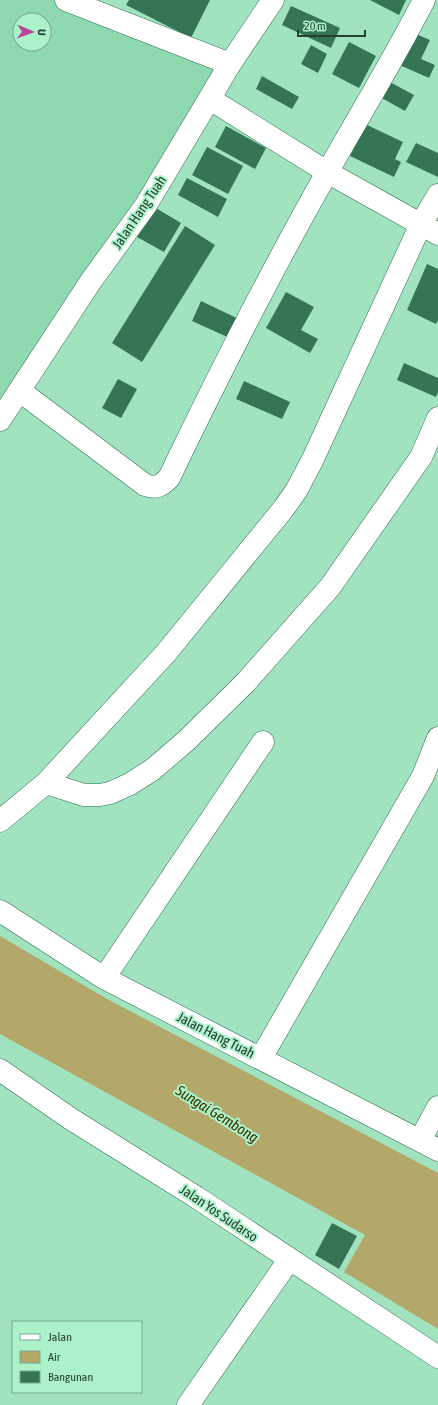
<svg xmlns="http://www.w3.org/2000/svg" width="438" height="1405" font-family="'Asap Condensed',sans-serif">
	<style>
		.built { fill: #8ed9b0; fill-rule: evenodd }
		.water { fill: #b3a869 }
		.building { fill: #357555 }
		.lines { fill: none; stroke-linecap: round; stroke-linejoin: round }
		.street-casing { stroke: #2e7050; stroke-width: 23 }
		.secondary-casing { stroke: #2e7050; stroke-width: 23 }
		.street { stroke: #fff; stroke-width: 22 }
		.secondary { stroke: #fff; stroke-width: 22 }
		.labels { text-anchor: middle; stroke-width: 4; stroke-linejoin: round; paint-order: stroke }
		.street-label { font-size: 14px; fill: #254031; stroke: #adf1cb }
		.water-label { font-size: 15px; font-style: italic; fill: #3b3200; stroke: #adf1cb }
	</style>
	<rect width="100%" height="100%" fill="#a0e3be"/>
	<path class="built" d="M 0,0 L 66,0 L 230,64 L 0,417 ZM 20,20 L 44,20 L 44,44 L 20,44 Z"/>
	<path class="water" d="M 0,936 L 107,999 L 438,1173 L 438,1329 L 344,1272 L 365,1235 L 0,1034 Z"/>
	<path class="building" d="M 129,0 L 210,0 L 191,38 L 126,5 Z
		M 370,0 L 406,0 L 399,15 Z
		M 291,6 L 340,28 L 331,48 L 282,25 Z
		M 409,31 L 430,40 L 421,59 L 435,65 L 429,78 L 395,63 Z
		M 349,42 L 376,56 L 359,88 L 332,74 Z
		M 311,45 L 327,54 L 318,73 L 301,64 Z
		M 262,76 L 299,97 L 292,109 L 256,89 Z
		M 388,81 L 414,95 L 405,111 L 380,97 Z
		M 365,124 L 403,142 L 395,159 L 401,162 L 394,177 L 350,156 Z
		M 226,126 L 266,148 L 255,169 L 215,147 Z
		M 416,143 L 438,153 L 438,177 L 406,162 Z
		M 207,147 L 243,166 L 228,194 L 192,175 Z
		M 187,178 L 227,199 L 218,217 L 178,195 Z
		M 154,207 L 181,223 L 164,252 L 137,237 Z
		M 185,226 L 215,245 L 142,362 L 112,343 Z
		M 427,264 L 438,269 L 438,320 L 436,324 L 407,310 Z
		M 286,292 L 314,307 L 301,330 L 318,339 L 310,353 L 266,328 Z
		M 201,301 L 243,321 L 234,340 L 192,321 Z
		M 404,363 L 438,378 L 438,392 L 436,397 L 397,380 Z
		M 118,379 L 137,389 L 121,418 L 102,408 Z
		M 244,381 L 290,402 L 282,419 L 236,399 Z
		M 332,1223 L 357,1236 L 339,1269 L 315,1255 Z"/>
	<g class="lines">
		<g class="street-casing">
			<path id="street" d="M 66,0 L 230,64
				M 210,99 L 327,172 L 438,234
				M 20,391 L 145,485 C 156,489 161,486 169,478 C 219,374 271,271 328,171 C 360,114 394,59 424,0
				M 46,783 L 84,795 L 100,795 L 110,793 L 130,784 L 152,770 L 186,741 L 246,682 L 330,587 L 421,457 L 438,418
				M 0,821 L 46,783 L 166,653 L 284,508 L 296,491 L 312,461 L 421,224 L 438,195
				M 104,978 L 263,742
				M 261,1058 L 423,776 L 438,738
				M 420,1140 L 438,1107"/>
		</g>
		<g class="secondary-casing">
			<path id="secondary" d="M 0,420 L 91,281 L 146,205 L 230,64 L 273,0
				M 0,911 L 104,978 L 438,1150
				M 0,1070 L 71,1119 L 196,1197 L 438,1357
				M 188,1405 L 289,1260"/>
		</g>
		<use href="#street" class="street"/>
		<use href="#secondary" class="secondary"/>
	</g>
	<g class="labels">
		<g class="street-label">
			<text transform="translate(139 212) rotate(-56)" y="5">Jalan Hang Tuah</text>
			<text transform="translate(216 1035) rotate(27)" y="5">Jalan Hang Tuah</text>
			<text transform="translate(219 1213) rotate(34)" y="5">Jalan Yos Sudarso</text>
		</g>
		<g class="water-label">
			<text transform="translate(217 1114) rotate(32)" y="5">Sungai Gembong</text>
		</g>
	</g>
	<rect x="12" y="1321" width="130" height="72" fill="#adf1cb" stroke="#77aa8d"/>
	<rect x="20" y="1334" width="20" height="6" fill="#ffffff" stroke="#77aa8d"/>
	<text x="48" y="1341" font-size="12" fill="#254031">Jalan</text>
	<rect x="20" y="1351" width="20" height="12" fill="#b3a869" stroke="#77aa8d"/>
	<text x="48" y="1361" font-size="12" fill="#254031">Air</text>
	<rect x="20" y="1371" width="20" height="12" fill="#357555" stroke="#77aa8d"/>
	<text x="48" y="1381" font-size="12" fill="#254031">Bangunan</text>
	<g transform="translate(32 32) rotate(92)"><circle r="19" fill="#adf1cb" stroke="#77aa8d"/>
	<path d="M0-3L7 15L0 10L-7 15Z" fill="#bb459c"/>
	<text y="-6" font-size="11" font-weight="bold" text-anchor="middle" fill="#254031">U</text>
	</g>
	<path d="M298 30v6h67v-6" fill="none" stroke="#254031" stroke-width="2"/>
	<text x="304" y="30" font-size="12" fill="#254031" stroke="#adf1cb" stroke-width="3" paint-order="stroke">20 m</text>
</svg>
